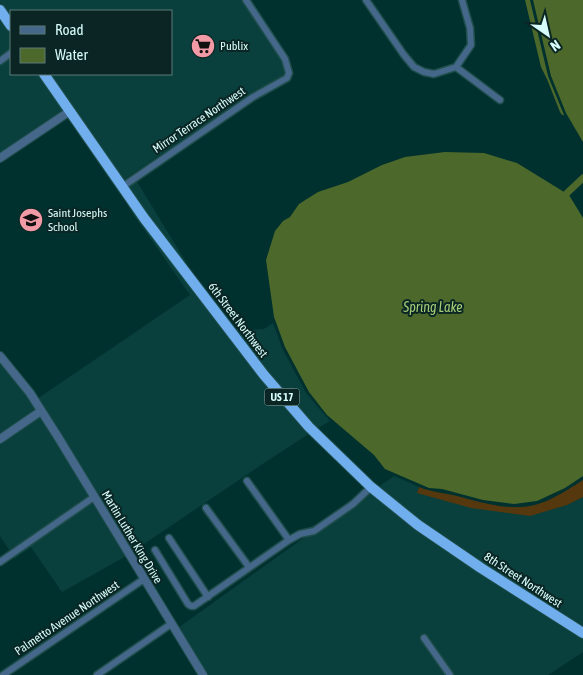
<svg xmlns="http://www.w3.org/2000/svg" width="583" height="675" font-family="'Asap Condensed',sans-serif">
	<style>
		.built { fill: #09403e }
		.green { fill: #56380e }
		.water { fill: #4c682b }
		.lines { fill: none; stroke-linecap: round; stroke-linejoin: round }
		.canal { stroke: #4c682b; stroke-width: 7 }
		.minor-casing { stroke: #1f4e4b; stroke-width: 9 }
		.tertiary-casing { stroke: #1f4e4b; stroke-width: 10 }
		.trunk-casing { stroke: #1f4e4b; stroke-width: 12 }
		.minor { stroke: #44678a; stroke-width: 6 }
		.tertiary { stroke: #44678a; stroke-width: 8 }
		.trunk { stroke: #70aeed; stroke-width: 10 }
		.labels { text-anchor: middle; stroke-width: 4; stroke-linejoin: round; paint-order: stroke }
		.shield { fill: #0a2523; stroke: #99bcba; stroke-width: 1 }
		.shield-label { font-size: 11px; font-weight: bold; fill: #d6fdfa }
		.poi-label { font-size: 12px; fill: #d6fdfa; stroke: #0a2523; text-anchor: start }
		.street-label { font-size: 12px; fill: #d6fdfa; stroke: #0a2523 }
		.water-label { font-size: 14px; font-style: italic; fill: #a4cf77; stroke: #0a2523 }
	</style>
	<rect width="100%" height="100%" fill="#01312f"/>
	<path class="built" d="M 0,0 L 242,0 L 282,60 L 285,72 L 284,75 L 280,78 L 250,93 L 122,181 L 48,74 L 171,74 L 171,11 L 11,11 L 11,20 L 0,4 Z
		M 0,16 L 11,32 L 11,48 L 0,56 Z
		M 11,58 L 11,74 L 40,74 L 64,109 L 0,153 L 0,65 Z
		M 101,162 L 310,433 L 264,463 L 132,552 L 37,399 L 190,295 L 136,218 Z
		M 136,180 L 200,285 L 126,187 Z
		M 273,323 L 282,348 L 306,393 L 330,421 L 316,429 L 282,392 L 234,328 L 244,330 L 264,329 Z
		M 0,362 L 27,395 L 36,410 L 0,434 Z
		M 41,416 L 89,495 L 10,551 L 0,536 L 0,443 Z
		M 394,476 L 419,487 L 417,492 L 530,515 L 567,505 L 583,497 L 583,629 L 510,583 L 420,522 L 377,488 Z
		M 371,492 L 583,637 L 583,652 L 548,675 L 454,675 L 424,633 L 419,637 L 446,675 L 207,675 L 178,628 L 305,537 L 317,534 L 355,507 Z
		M 93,502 L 126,556 L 62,592 L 31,547 L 15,558 L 14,557 Z"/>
	<path class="green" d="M 583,480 L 583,497 L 567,505 L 530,516 L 471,508 L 417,493 L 419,487 C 431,492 445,493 457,496 C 483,503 512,512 538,504 C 554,499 569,489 583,480 Z"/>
	<path class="water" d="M 525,0 L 530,0 L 548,76 L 564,115 L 562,115 L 560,112 L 547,79 L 541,67 Z
		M 533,0 L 583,0 L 583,142 L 566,113 L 551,76 Z
		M 445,152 L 484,153 L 517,163 L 569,195 L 583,218 L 583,476 L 565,488 L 537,501 L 514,504 L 483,500 L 442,489 L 429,488 L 385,469 L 374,455 L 327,415 L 309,392 L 285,347 L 274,317 L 266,260 L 275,231 L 283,221 L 290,217 L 299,204 L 318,192 L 348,182 L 382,165 L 405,157 Z"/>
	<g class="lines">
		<path class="canal" d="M 567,193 L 583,178"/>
		<g class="minor-casing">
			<path id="minor" d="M 366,0 L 404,55 L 414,67 L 424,72 L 434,74 L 456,67
				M 0,61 L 11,53
				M 456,67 L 471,45 L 470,28 L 462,0
				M 456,67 L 500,100
				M 122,187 L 253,97 L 287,78 L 289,73 L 285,59 L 246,0
				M 247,481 L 289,540
				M 206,508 L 249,567
				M 169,538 L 208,597
				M 155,550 L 188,604 L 191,606 L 194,606 L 289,540 L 300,534 L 314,531 L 353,504 L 371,487
				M 0,562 L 94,497
				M 424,638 L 450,675
				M 3,675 L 144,579
				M 97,675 L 171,624"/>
		</g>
		<g class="tertiary-casing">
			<path id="tertiary" d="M 0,158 L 70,111
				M 0,356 L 30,393 L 58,437 L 203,675
				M 0,439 L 41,411"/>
		</g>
		<g class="trunk-casing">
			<path id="trunk" d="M 0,10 L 11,26
				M 44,74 L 144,218 L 264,375 L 309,427 L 371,487 L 418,525 L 481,568 L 583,633"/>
		</g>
		<use href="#minor" class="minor"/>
		<use href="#tertiary" class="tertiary"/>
		<use href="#trunk" class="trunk"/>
	</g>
	<defs>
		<g id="supermarket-disc" transform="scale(1.25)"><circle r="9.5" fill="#f39aa7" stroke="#0a2523"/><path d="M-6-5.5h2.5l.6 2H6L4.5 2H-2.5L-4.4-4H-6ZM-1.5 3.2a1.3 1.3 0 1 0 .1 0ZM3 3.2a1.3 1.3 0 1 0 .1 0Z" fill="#111"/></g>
		<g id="school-disc" transform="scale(1.25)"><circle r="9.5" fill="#f39aa7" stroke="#0a2523"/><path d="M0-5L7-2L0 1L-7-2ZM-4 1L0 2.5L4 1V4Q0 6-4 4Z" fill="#111"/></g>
	</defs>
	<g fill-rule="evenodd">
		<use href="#supermarket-disc" x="203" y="46"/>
		<use href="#school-disc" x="31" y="220"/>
	</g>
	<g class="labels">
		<rect class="shield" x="264.5" y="388.5" width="35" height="17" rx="4"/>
		<g class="shield-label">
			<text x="282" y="401">US 17</text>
		</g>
		<g class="poi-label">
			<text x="220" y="50">Publix</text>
			<text x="48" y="217">Saint Josephs<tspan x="48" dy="14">School</tspan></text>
		</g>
		<g class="street-label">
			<text transform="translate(199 120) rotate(-34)" y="4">Mirror Terrace Northwest</text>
			<text transform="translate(238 320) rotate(53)" y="4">6th Street Northwest</text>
			<text transform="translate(132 537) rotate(59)" y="4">Martin Luther King Drive</text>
			<text transform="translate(523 580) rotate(33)" y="4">8th Street Northwest</text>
			<text transform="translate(67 618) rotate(-34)" y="4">Palmetto Avenue Northwest</text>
		</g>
		<g class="water-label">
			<text x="433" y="312">Spring Lake</text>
		</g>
	</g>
	<rect x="10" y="10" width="162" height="65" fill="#0a2523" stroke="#5c7b79"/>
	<rect x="20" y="26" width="25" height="8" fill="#44678a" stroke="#5c7b79"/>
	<text x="55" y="35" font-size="15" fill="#d6fdfa">Road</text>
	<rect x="20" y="48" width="25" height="15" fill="#4c682b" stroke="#5c7b79"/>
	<text x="55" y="60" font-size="15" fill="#d6fdfa">Water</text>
	<g transform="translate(548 35) rotate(146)" stroke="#0a2523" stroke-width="4" paint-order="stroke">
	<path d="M0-4L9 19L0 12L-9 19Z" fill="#d6fdfa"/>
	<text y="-8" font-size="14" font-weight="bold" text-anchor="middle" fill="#d6fdfa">N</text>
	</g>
</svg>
